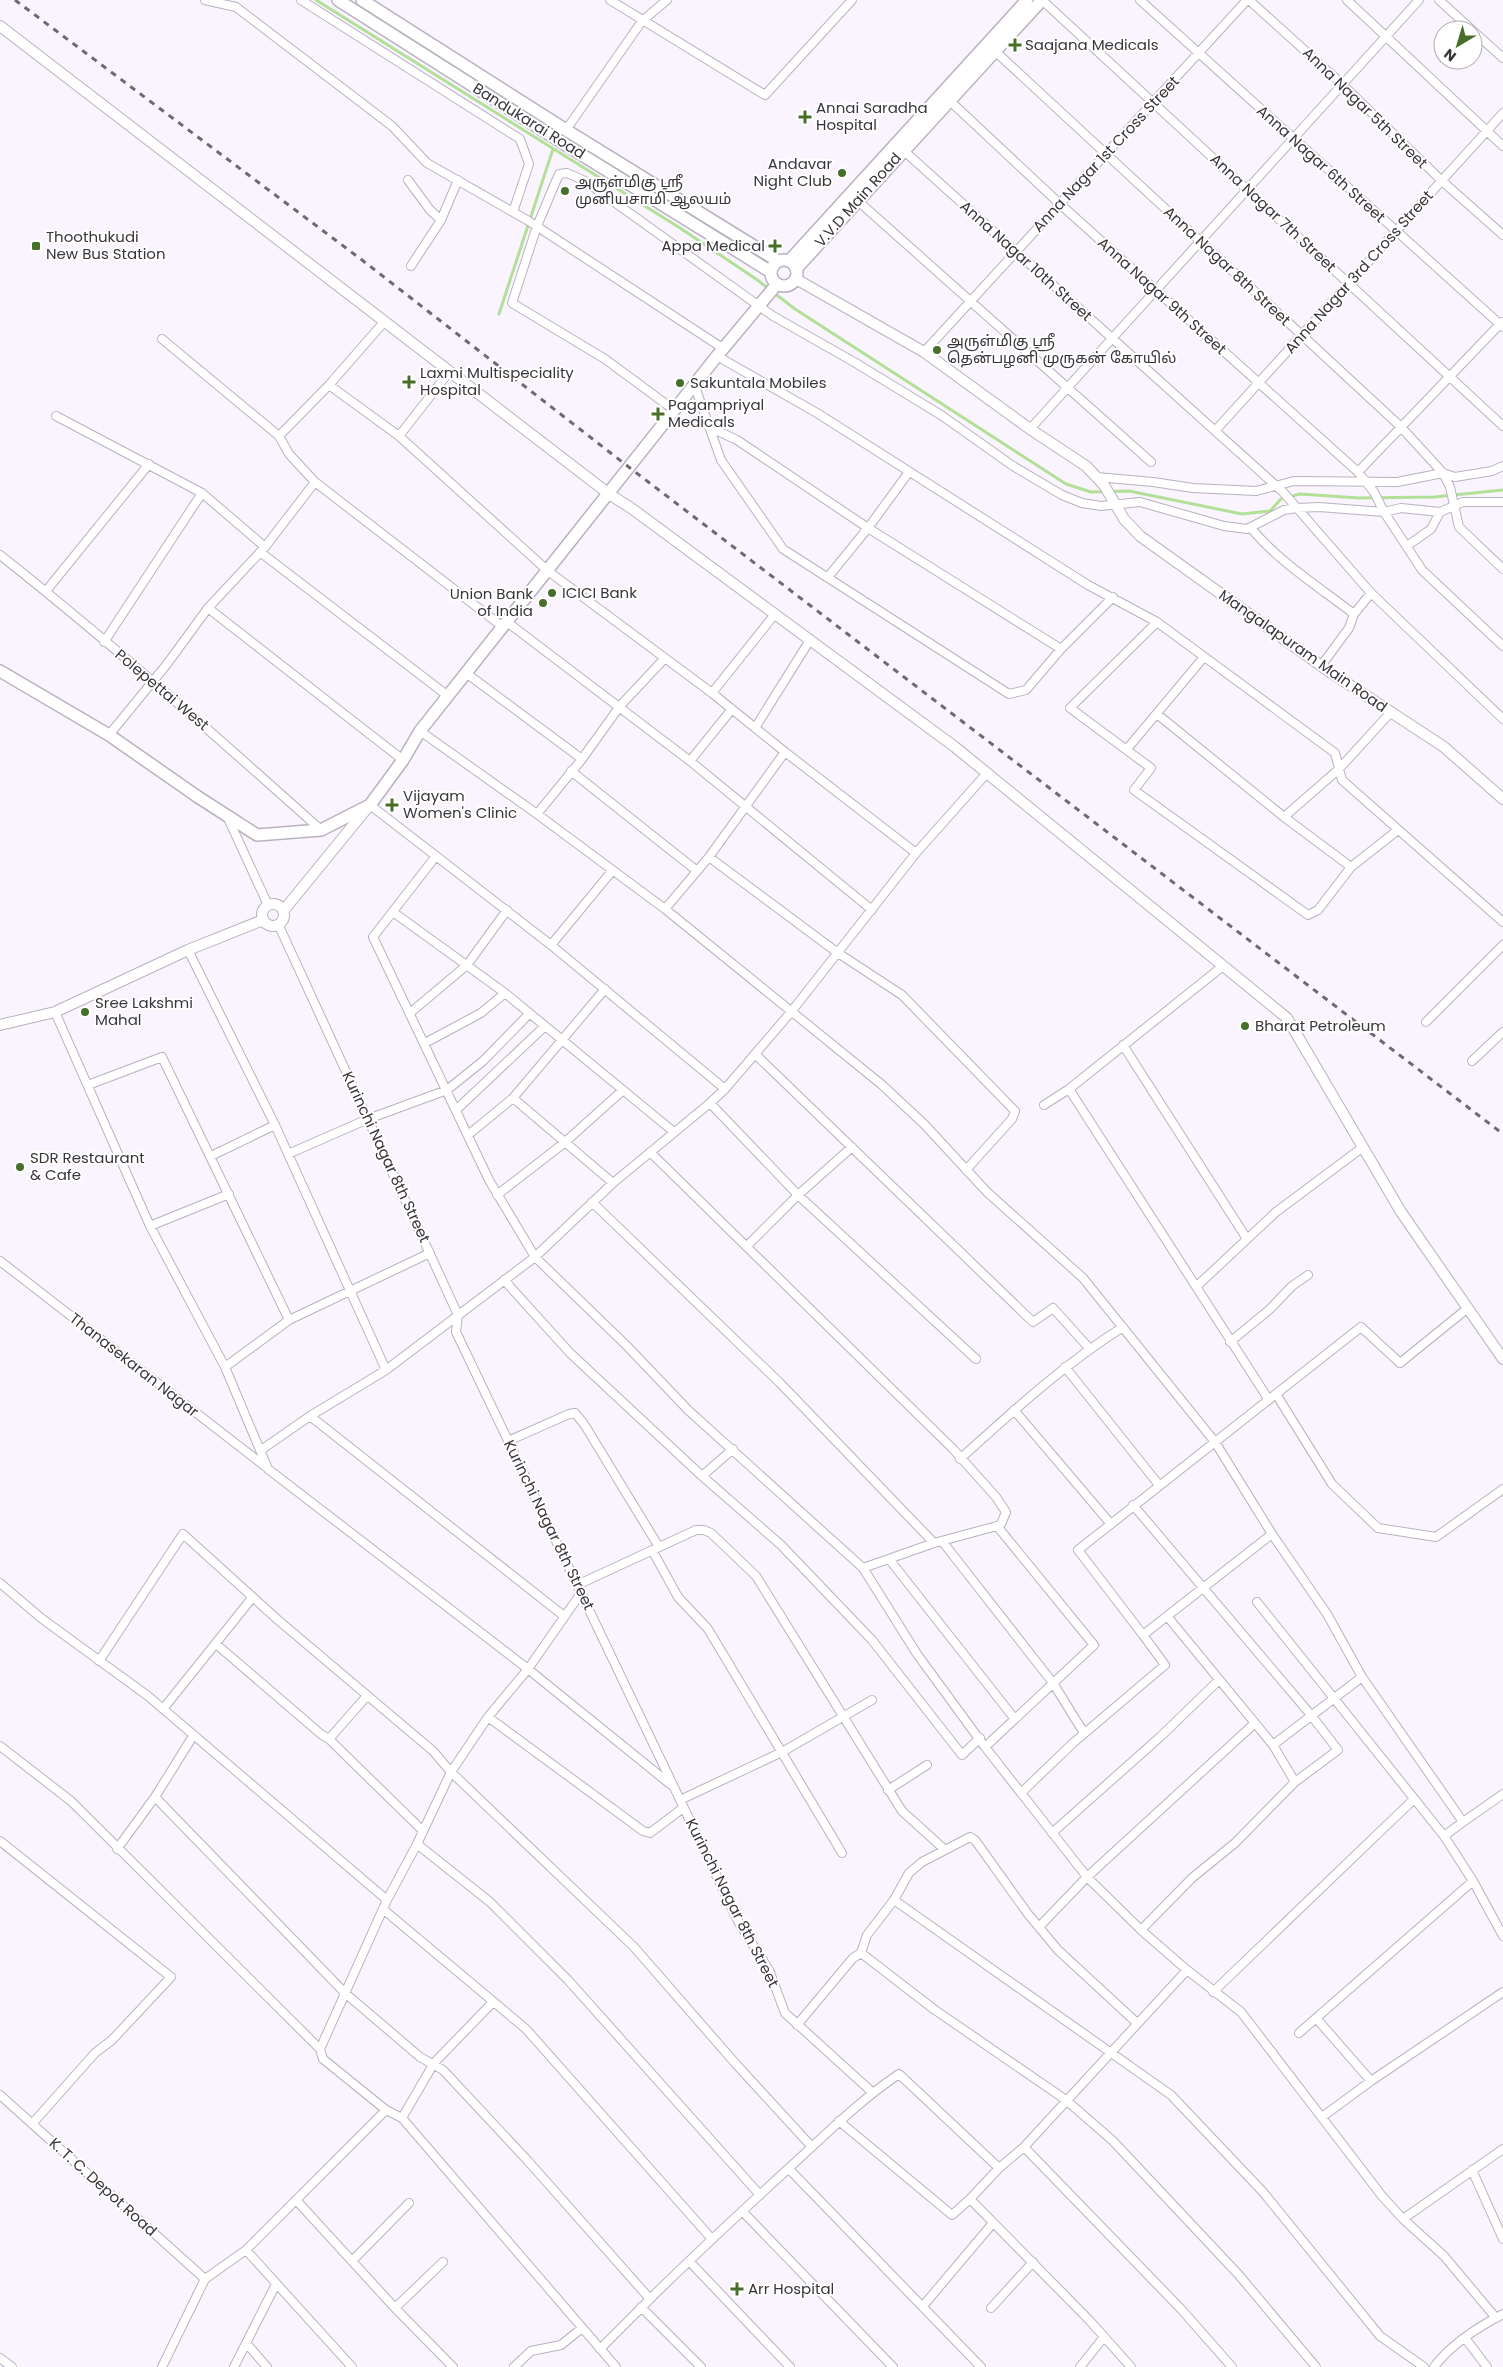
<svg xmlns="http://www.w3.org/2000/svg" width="1503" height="2367" font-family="Poppins,'Noto Sans Tamil',sans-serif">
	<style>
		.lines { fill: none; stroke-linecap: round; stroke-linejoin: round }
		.stream { stroke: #b3e098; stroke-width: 3 }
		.minor-casing { stroke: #bab1c1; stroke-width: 10 }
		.tertiary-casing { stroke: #bab1c1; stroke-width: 12 }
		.secondary-casing { stroke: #bab1c1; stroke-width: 14 }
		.minor { stroke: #fff; stroke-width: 8 }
		.tertiary { stroke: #fff; stroke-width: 10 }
		.secondary { stroke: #fff; stroke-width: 11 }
		.rail { stroke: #6e6a71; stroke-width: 3; stroke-dasharray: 6 6; stroke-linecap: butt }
		.poi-dot { fill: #476f2a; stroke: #fff; stroke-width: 2 }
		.labels { text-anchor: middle; stroke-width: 4; stroke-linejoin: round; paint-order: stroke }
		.poi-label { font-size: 15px; fill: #39353b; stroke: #fff; text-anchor: start }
		.street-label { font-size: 15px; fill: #39353b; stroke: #fff }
	</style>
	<rect width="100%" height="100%" fill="#f9f4fe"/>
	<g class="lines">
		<path class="stream" d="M 316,0 L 680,228 L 756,279 L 795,309 L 1066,484 L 1091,492 L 1129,491 L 1242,514 L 1270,511 L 1281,499 L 1300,494 L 1359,498 L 1434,497 L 1503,490
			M 499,314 L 553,149"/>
		<g class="minor-casing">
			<path id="minor" d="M 205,0 L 236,7 L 392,126 L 427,163 L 527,220 L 724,349
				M 301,0 L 520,139 L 529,164 L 513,212
				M 610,0 L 765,95 L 852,0
				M 1042,0 L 1503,426
				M 1140,0 L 1503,327
				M 1249,0 L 1343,85 L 1442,181 L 1503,235
				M 1347,0 L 1503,146
				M 1439,0 L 1472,30
				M 1473,31 L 1503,58
				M 996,52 L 1400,426 L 1443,473 L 1450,487 L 1459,527 L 1503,569
				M 950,101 L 1060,204 L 1358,472 L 1374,492 L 1384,512 L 1422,570 L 1503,646
				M 566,130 L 642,21 L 667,0
				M 903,150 L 1283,492 L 1371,593 L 1503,719
				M 408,180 L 430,210 L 441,220
				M 858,201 L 1151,462
				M 411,266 L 441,220 L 458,180
				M 162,339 L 279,436 L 289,454 L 315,482 L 503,627
				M 924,352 L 1247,0
				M 717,356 L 817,413 L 1088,585 L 1157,622 L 1335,753 L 1342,780 L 1503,922
				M 694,384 L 721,460 L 783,549 L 1009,694 L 1026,690 L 1061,649 L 1113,597
				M 329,385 L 399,436 L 449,372
				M 674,410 L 605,359 L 512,303 L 537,226 L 559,174 L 567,173 L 585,181 L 773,316 L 854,362 L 941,415 L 1013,466 L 1062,495 L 1082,503 L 1101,506 L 1140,502 L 1224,526 L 1247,529 L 1284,510 L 1297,508 L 1319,507 L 1384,512 L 1401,508 L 1440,512 L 1463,502 L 1503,502
				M 56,416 L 202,493 L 104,642
				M 709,427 L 737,440 L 868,528 L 1061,649
				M 1030,429 L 1419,0
				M 1215,431 L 1503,113
				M 279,436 L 329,385 L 384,322
				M 399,436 L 548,571 L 712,693 L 785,752 L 709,857 L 665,909 L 537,814 L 420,731
				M 1358,472 L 1502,322
				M 1097,477 L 1153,482 L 1193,488 L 1256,491 L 1294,481 L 1397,482 L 1443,473 L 1455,477 L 1492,471 L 1503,466
				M 202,493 L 265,547
				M 1251,528 C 1279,562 1319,587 1354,614
				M 1407,546 L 1431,529 L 1440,512
				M 260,552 L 448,696
				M 0,555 C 110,642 216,736 321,830
				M 828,577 L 868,528 L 909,472
				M 46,591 L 149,464
				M 208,608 L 403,760
				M 507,622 L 690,761 L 872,910
				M 1157,622 L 1070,708 L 1151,768 L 1134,790 L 1308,915 L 1318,910 L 1351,867 L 1398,830
				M 1321,666 L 1349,628 L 1354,614 L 1371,593
				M 466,673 L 582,759
				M 712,693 L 775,614
				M 1157,714 L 1284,817 L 1351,867
				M 755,728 L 810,640
				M 109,735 L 167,664 L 208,608 L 265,547 L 315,482
				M 1127,749 L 1204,657
				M 785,752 L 916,853
				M 690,761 L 732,709
				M 571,771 L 697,871
				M 370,805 L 436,856 L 373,937 L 489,1180 L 535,1257 L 627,1346 L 688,1410 L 863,1568 L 917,1654 L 985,1747 L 1087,1877 L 1141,1930 L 1187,1970 L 1241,2012 L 1382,2196 L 1403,2219 L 1503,2149
				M 537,814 L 582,759 L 620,706 L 665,658
				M 227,816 L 268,905
				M 1284,817 L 1339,769 L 1391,712
				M 436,856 L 551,945 L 725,1089
				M 709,857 L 838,953 L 902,995 L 1015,1111 L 1012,1119 L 966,1170
				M 665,909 L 881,1084 L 924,1124 L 987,1192 L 1083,1278 L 1215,1442 L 1272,1534 L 1143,1635 L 1165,1665 L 1073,1743 L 1022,1792
				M 393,912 L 505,993 L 674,1132
				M 279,926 L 458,1315 L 456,1332 L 739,1923 L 769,1970 L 785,2013 L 872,2092
				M 551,945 L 612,871
				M 188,950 L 275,1125 L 386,1370
				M 55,1012 L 150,1226 L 225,1367 L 268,1469 L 528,1669 L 670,1784
				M 410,1013 L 467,965 L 507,910
				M 1426,1022 L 1503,945
				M 425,1043 L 481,1013 L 505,993
				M 1123,1045 L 1247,1239
				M 755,1054 L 1033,1322 L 1053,1308 L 1089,1348
				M 1472,1061 L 1503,1032
				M 88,1085 L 162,1057 L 289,1320
				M 1069,1089 L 1269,1400
				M 513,1098 L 613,1183
				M 710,1103 L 798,1195 L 976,1359
				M 1044,1105 L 1069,1089 L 1223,966
				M 456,1110 L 544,1027
				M 468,1135 L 513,1098 L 605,989
				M 650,1152 L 953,1449 L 996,1497 L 1006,1512 L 1001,1524 L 997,1526 L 934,1543 L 863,1568
				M 288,1154 L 368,1119 L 447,1090 L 483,1061 L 529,1014
				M 211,1156 L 275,1125
				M 497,1195 L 564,1143 L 622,1091
				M 592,1202 L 780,1383 L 934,1543
				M 150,1226 L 229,1194
				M 747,1246 L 798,1195 L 852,1147
				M 0,1261 L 266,1467
				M 504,1280 L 570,1353 L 702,1476 L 781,1545 L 872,1640 L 962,1755 L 980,1738
				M 1197,1286 L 1276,1212 L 1363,1147
				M 1230,1342 L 1270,1309 L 1292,1286 L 1308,1275
				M 225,1367 L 289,1320 L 430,1253
				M 1065,1367 L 1159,1485
				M 1276,1394 L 1332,1484 L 1378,1528 L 1436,1537 L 1503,1489
				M 1014,1410 L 1110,1523
				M 310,1416 L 564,1616
				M 508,1441 L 569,1414 L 575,1413 L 584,1424 L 659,1547
				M 261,1450 L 310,1416 L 386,1370 L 535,1257 L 613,1183 L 710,1103 L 725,1089 L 791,1012 L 916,853 L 987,773
				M 960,1459 C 1012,1412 1064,1364 1123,1327
				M 702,1476 L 733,1449
				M 1133,1505 L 1311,1715 L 1338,1750 L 1295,1782 L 1235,1843 L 1192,1878 L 1141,1930
				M 1272,1534 L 1327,1614 L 1362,1677 L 1463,1822 L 1444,1836
				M 942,1541 L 1053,1683 L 1084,1733
				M 652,1550 L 678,1597 L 708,1629 L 842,1853
				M 889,1559 L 1014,1718
				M 0,1583 L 41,1618 L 148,1696 L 387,1900
				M 577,1585 L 696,1530 L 704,1530 L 711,1533 L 756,1576 L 902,1811 L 944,1849
				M 1257,1602 L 1444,1836 L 1473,1881 L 1503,1936
				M 1167,1616 L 1273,1745 L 1362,1677
				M 1143,1635 L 1078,1550 L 1361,1327 L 1400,1363 L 1468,1308
				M 216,1644 L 322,1735 L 329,1739 L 423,1831
				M 99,1661 L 183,1534 L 278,1620 L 433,1751 L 451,1772 L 634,1947 L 735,2063 L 812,2147
				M 163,1709 L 252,1598
				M 488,1717 L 643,1831 L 650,1833 L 683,1808
				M 193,1736 L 155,1797 L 345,1993 L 420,2057 L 443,2070 L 528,2161 L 650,2299 L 600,2349
				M 329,1739 L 366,1697
				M 1273,1745 L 1295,1782
				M 0,1746 L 71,1801 L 320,2049 L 323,2059 L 386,2110 L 402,2118 L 616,2367
				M 985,1747 L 1094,1645 L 997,1526
				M 888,1790 L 927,1765
				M 680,1800 L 782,1752 L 872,1700
				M 1463,1822 L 1503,1794
				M 1052,1833 L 1160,1737 L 1219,1680
				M 0,1841 L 171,1977 L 112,2040 L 95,2053 L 32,2124
				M 417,1844 L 490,1902 L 568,1980 L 760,2195
				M 117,1849 L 155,1797
				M 894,1900 L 1171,2095 L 1263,2192 L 1380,2336 L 1424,2367
				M 384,1910 L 526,2029 L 711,2238
				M 1039,1927 L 1087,1877 L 1255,1723
				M 861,1953 L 935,2010 L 1066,2100 L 1113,2141 L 1238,2274 L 1316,2367
				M 1213,1992 L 1413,1800
				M 1316,2018 L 1371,2081
				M 797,2025 L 853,1958 L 861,1953 L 867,1935 L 894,1900 L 909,1873 L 922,1862 L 970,1837 L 975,1840 L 1028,1914 L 1058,1950 L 1137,2023
				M 1299,2033 L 1473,1881
				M 320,2049 L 387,1900 L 417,1844 L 451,1772 L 488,1717 L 528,1669 L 581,1593
				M 0,2095 L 205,2279
				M 1322,2117 L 1371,2081 L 1503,1992
				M 402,2118 L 434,2063 L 493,2002
				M 839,2121 L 952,2215 L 970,2199
				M 1024,2147 L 1181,2309 L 1232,2367
				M 789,2169 L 981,2367
				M 1472,2170 L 1503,2239
				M 297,2201 L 395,2308 L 453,2367
				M 742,2211 L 893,2367
				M 1403,2219 L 1444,2256 L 1496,2318
				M 246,2250 L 352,2367
				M 352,2261 L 409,2203
				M 689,2261 L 790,2367
				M 650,2299 C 695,2254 742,2211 789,2168 C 825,2135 859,2101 899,2074 L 999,2168
				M 923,2306 L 993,2223
				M 641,2307 L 701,2367
				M 395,2308 L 443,2262
				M 991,2308 L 1033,2262
				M 1465,2338 L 1487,2367
				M 247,2344 L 267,2367
				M 0,2358 L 12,2367
				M 162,2367 L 205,2279 L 246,2250 L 386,2110
				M 234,2367 L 276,2284
				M 514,2367 L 531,2351 L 561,2345 L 582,2328
				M 1080,2367 L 1104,2337
				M 1131,2367 L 1090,2321 L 970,2199 L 999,2168 L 1024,2147 L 1187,1970
				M 1434,2367 C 1451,2344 1478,2327 1503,2314"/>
		</g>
		<g class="tertiary-casing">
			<path id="tertiary" d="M 0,26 L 609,494 L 631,508 L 955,747 L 1287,1018 L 1401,1212 L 1503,1359
				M 796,279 L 924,352 L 1030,429 L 1086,466 L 1104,485 L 1124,519 L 1140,536 L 1330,672 L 1444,747 L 1503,799
				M262 915a11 11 0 1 1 22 0a11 11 0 1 1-22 0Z
				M 284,910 L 368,807
				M 0,1025 L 55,1012 L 188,950 L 263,920"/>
		</g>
		<g class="secondary-casing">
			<path id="secondary" d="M 338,0 L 566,145 L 771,272
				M 362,0 L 566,130 L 778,261
				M771 273a13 13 0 1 1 26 0a13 13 0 1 1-26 0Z
				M 789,261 L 1027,0
				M 796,269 L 1042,0
				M 0,671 L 109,735 L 198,797 L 257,835 L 321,830 L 370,805 L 403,760 L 420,731 L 717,356 L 777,284"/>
		</g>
		<use href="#minor" class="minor"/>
		<use href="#tertiary" class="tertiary"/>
		<use href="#secondary" class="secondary"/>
		<path class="rail" d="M 15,0 L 362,260 L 630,468 L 1503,1134"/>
	</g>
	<g class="poi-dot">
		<path d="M1012.5 37.5h5v5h5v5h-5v5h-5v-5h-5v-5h5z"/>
		<path d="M802.5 109.5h5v5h5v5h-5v5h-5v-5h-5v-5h5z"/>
		<circle cx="842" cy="173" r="5"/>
		<circle cx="565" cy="191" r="5"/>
		<rect x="31" y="241" width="10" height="10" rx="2.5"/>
		<path d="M772.5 238.5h5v5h5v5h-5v5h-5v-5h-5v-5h5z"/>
		<circle cx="937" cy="350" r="5"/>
		<path d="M406.5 374.5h5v5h5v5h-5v5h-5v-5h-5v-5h5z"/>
		<circle cx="680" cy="383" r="5"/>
		<path d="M655.5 406.5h5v5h5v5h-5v5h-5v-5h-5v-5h5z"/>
		<circle cx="552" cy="593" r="5"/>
		<circle cx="543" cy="603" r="5"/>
		<path d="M389.5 797.5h5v5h5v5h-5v5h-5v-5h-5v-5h5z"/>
		<circle cx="85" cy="1012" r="5"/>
		<circle cx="1245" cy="1026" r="5"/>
		<circle cx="20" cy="1167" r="5"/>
		<path d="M734.5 2281.5h5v5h5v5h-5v5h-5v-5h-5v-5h5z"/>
	</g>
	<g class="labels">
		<g class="poi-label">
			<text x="1025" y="50">Saajana Medicals</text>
			<text x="816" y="113">Annai Saradha<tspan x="816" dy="17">Hospital</tspan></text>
			<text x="832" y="169" text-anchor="end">Andavar<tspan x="832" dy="17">Night Club</tspan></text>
			<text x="575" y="187">அருள்மிகு ஶ்ரீ<tspan x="575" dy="17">முனியசாமி ஆலயம்</tspan></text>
			<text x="46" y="242">Thoothukudi<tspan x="46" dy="17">New Bus Station</tspan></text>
			<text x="765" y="251" text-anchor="end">Appa Medical</text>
			<text x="947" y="346">அருள்மிகு ஶ்ரீ<tspan x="947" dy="17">தென்பழனி முருகன் கோயில்</tspan></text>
			<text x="420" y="378">Laxmi Multispeciality<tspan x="420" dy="17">Hospital</tspan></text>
			<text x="690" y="388">Sakuntala Mobiles</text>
			<text x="668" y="410">Pagampriyal<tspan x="668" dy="17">Medicals</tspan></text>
			<text x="562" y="598">ICICI Bank</text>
			<text x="533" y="599" text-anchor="end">Union Bank<tspan x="533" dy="17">of India</tspan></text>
			<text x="403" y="801">Vijayam<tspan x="403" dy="17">Women's Clinic</tspan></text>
			<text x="95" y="1008">Sree Lakshmi<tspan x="95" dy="17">Mahal</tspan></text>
			<text x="1255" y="1031">Bharat Petroleum</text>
			<text x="30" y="1163">SDR Restaurant<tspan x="30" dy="17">&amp; Cafe</tspan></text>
			<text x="748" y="2294">Arr Hospital</text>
		</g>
		<g class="street-label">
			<text transform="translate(1365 108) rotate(44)" y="5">Anna Nagar 5th Street</text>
			<text transform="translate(529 121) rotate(32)" y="5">Bandukarai Road</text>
			<text transform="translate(1106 154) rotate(-47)" y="5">Anna Nagar 1st Cross Street</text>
			<text transform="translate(1321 164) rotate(42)" y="5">Anna Nagar 6th Street</text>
			<text transform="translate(858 200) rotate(-48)" y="5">V.V.D Main Road</text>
			<text transform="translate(1273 213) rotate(43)" y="5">Anna Nagar 7th Street</text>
			<text transform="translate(1026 261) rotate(42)" y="5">Anna Nagar 10th Street</text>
			<text transform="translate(1227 266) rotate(43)" y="5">Anna Nagar 8th Street</text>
			<text transform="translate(1359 272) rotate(-48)" y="5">Anna Nagar 3rd Cross Street</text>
			<text transform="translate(1162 296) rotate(42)" y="5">Anna Nagar 9th Street</text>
			<text transform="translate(1303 651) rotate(35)" y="5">Mangalapuram Main Road</text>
			<text transform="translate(162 690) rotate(40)" y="5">Polepettai West</text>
			<text transform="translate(386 1157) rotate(65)" y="5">Kurinchi Nagar 8th Street</text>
			<text transform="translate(134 1365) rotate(38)" y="5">Thanasekaran Nagar</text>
			<text transform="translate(549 1525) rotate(64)" y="5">Kurinchi Nagar 8th Street</text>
			<text transform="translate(732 1903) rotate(63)" y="5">Kurinchi Nagar 8th Street</text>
			<text transform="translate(103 2187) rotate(42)" y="5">K. T. C. Depot Road</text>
		</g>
	</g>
	<g transform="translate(1458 45) rotate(218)"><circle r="24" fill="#ffffff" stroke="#b0aeb1"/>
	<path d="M0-4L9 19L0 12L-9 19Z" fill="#476f2a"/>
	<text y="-8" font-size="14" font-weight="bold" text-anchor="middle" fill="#39353b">N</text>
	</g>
</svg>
